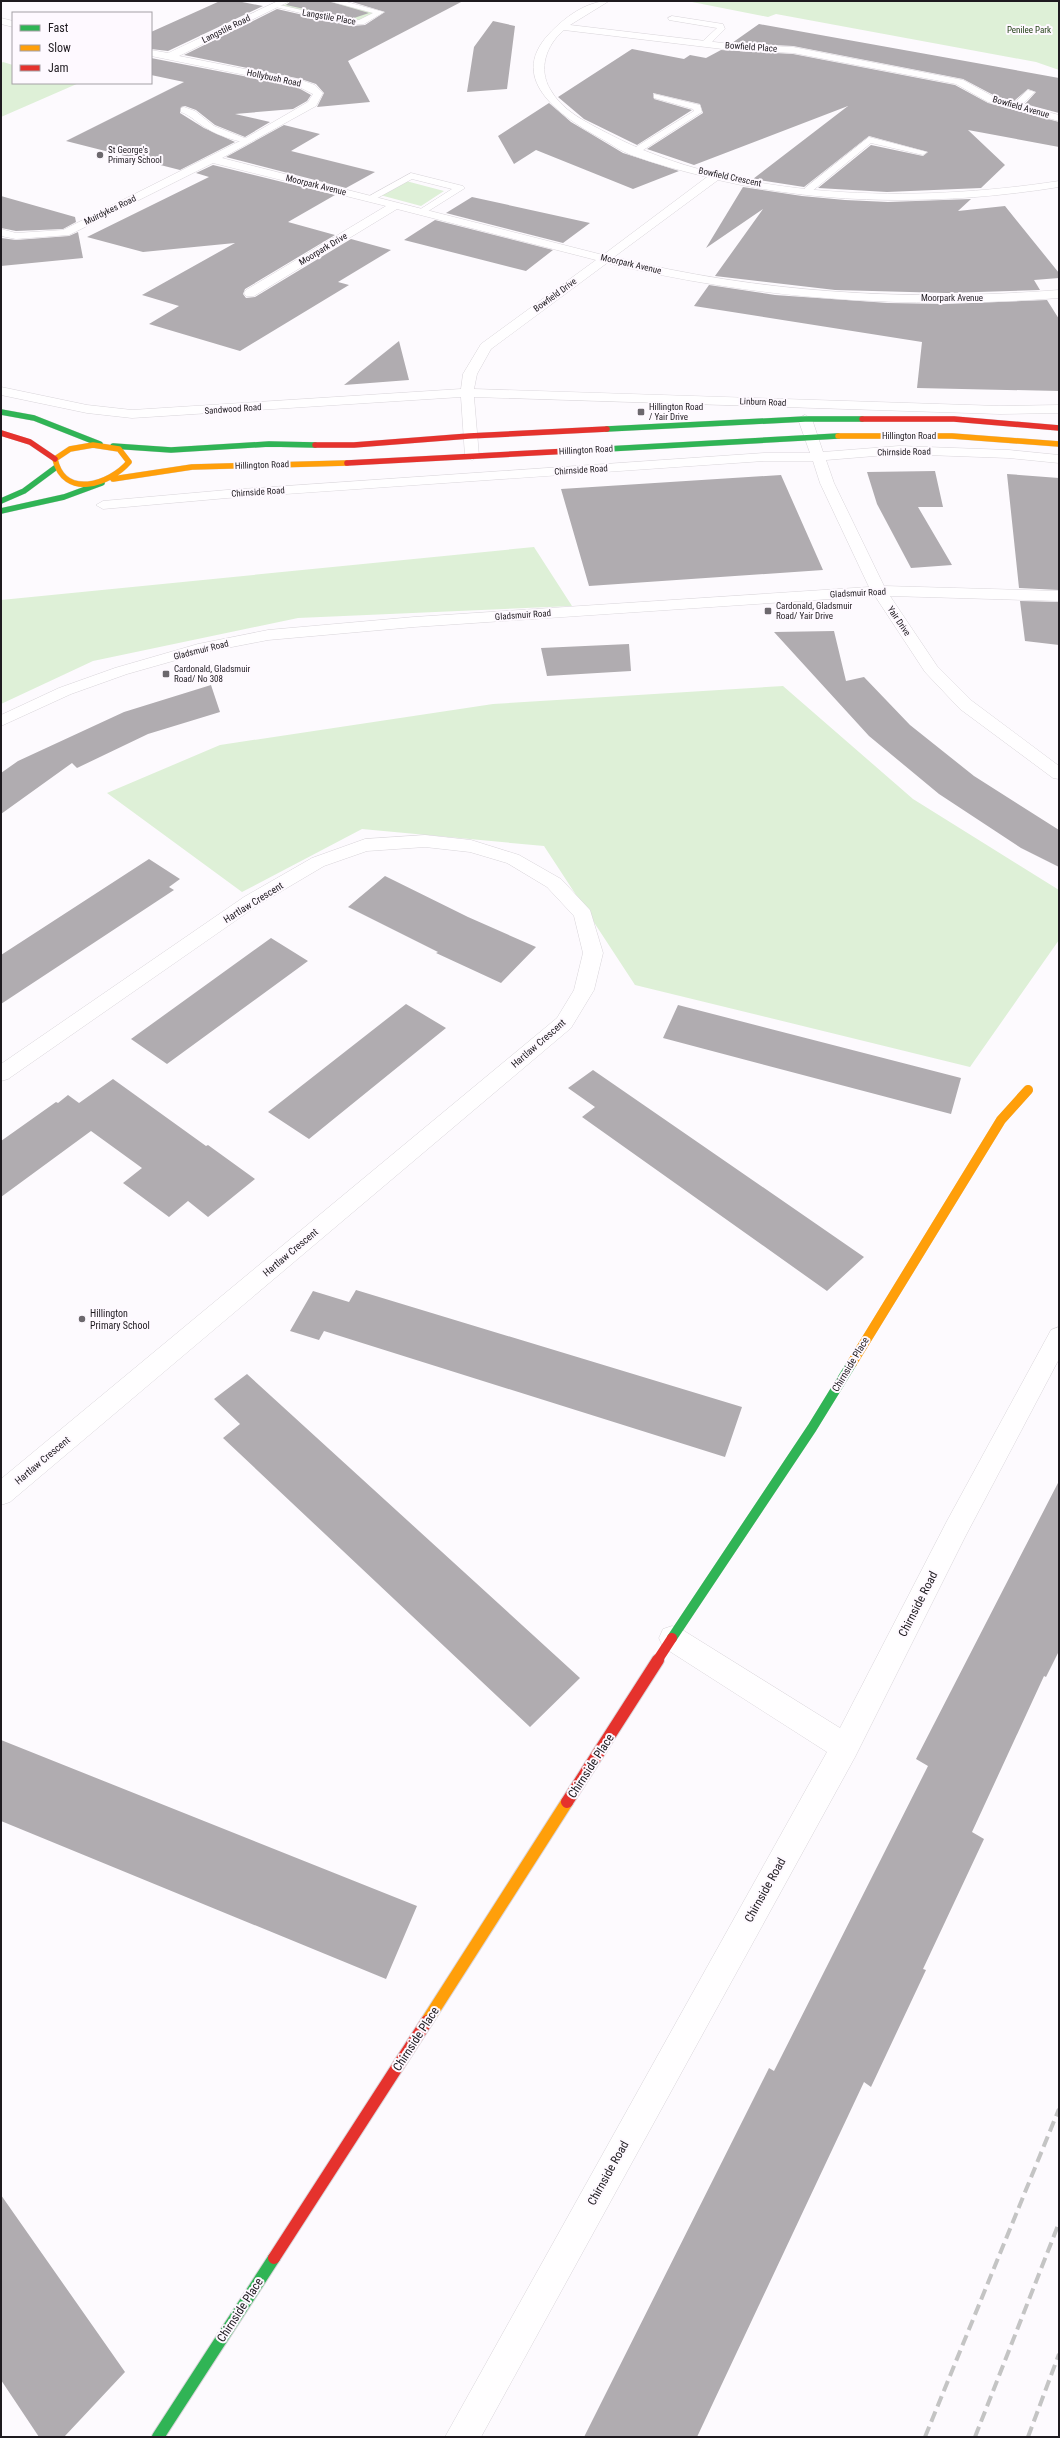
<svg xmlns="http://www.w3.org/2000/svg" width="1060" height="2438" font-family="'Roboto Condensed',sans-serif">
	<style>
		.green { fill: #def0d7 }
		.building { fill: #b0acb0 }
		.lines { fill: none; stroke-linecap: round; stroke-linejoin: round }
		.lane-casing { stroke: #d9d5da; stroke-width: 1 }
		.street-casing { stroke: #d9d5da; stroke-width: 1 }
		.fast-far2-casing { stroke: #d9d5da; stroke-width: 6 }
		.fast-far1-casing { stroke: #d9d5da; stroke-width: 10 }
		.fast-casing { stroke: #d9d5da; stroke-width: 14 }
		.slow-far2-casing { stroke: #d9d5da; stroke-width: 6 }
		.slow-far1-casing { stroke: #d9d5da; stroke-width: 10 }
		.slow-casing { stroke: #d9d5da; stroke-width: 14 }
		.jam-far2-casing { stroke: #d9d5da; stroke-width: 6 }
		.jam-far1-casing { stroke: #d9d5da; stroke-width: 10 }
		.jam-casing { stroke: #d9d5da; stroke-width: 14 }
		.lane { fill: #fffeff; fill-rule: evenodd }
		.street { fill: #fffeff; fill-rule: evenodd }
		.fast-far2 { stroke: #30b455; stroke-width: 5.5 }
		.fast-far1 { stroke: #30b455; stroke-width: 10 }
		.fast { stroke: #30b455; stroke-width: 12 }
		.slow-far2 { stroke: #ff9f0a; stroke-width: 5.5 }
		.slow-far1 { stroke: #ff9f0a; stroke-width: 10 }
		.slow { stroke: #ff9f0a; stroke-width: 12 }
		.jam-far2 { stroke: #e5322d; stroke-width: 5.5 }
		.jam-far1 { stroke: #e5322d; stroke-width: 10 }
		.jam { stroke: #e5322d; stroke-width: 12 }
		.rail { stroke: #c4c4c4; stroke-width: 4; stroke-dasharray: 11 5.5; stroke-linecap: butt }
		.poi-dot { fill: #6c686d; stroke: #fef9ff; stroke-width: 1.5 }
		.labels { text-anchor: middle; stroke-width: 4; stroke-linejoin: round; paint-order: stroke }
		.far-street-label { font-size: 9px; fill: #1e1a1f; stroke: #fef9ff }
		.far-park-label { font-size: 9px; fill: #1e3c10; stroke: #fef9ff }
		.far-poi-label { font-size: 9px; fill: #1e1a1f; stroke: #fef9ff; text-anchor: start }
		.street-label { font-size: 10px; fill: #1e1a1f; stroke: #fef9ff }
		.poi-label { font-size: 10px; fill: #1e1a1f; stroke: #fef9ff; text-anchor: start }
		.near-street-label { font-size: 12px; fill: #1e1a1f; stroke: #fef9ff }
	</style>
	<rect width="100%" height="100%" fill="#fdfafe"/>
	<path class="green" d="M 293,1 L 326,1 L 371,11 L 374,13 L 361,20 L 353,21 L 282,6 Z
		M 687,1 L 1059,1 L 1059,70 L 1036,62 L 776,14 L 768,17 Z
		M 3,62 L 13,65 L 13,83 L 79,83 L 1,117 L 1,63 Z
		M 406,181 L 444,191 L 421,206 L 380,195 Z
		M 534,547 L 572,606 L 298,618 L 93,661 L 1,704 L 1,600 Z
		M 783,686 L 913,799 L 1059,890 L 1059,940 L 970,1067 L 635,985 L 544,846 L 362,829 L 242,892 L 107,793 L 220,745 L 493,704 Z"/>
	<path class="building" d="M 220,1 L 237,1 L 263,6 L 168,51 L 151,49 L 151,32 Z
		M 291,1 L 328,1 L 369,13 L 351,19 L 286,5 Z
		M 349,1 L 463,1 L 348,61 L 370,102 L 317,107 L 324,93 L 316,84 L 301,79 L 184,55 L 277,9 L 351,26 L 365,25 L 385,12 Z
		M 493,21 L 515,26 L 507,89 L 467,92 L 474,47 Z
		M 759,24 L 1059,78 L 1059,113 L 1025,104 L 1036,92 L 1028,89 L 1014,101 L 997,97 L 963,79 L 793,46 L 732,43 Z
		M 632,49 L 684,59 L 690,55 L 706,58 L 721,50 L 793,54 L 955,85 L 988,103 L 1059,122 L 1059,147 L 968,130 L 1005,165 L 981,188 L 887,192 L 818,188 L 871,145 L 923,156 L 928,152 L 869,136 L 804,187 L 753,179 L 848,106 L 694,165 L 647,149 L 703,113 L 700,104 L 653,93 L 654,99 L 692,110 L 637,145 L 584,119 L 558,97 Z
		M 151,58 L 295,86 L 311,95 L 307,101 L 293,109 L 235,114 L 270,122 L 245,137 L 215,125 L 196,110 L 185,106 L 181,107 L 180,113 L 204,128 L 235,142 L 180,170 L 66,141 L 184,82 L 151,75 Z
		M 549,103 L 571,122 L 623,153 L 679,171 L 633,189 L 536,150 L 514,164 L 498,136 Z
		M 284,125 L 320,134 L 291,151 L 375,172 L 346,188 L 226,157 Z
		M 213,165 L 335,195 L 288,222 L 335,235 L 245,289 L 243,294 L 246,298 L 255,297 L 351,239 L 391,250 L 338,282 L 349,285 L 240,351 L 149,324 L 179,306 L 142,295 L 235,243 L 143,252 L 87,237 L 209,177 L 196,173 Z
		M 743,187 L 802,196 L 845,200 L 888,202 L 971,199 L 958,211 L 1005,206 L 1059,273 L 1059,278 L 1034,280 L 1040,290 L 947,293 L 835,290 L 715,276 L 763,209 L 706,248 Z
		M 1,196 L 75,217 L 76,222 L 63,229 L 16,231 L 1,228 Z
		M 472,197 L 590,223 L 563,243 L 446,213 Z
		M 435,220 L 553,250 L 526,271 L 404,240 Z
		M 78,232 L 83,258 L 1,266 L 1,238 L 16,240 L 69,236 Z
		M 709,285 L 775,295 L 888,303 L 945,304 L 1047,300 L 1059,319 L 1059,391 L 917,388 L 922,342 L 694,306 Z
		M 399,341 L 409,380 L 344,385 Z
		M 935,471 L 943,507 L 918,507 L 952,565 L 911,568 L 877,504 L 867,472 Z
		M 1007,474 L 1059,478 L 1059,590 L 1019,588 Z
		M 781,475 L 823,570 L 589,586 L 561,489 Z
		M 1020,601 L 1059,602 L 1059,645 L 1025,641 Z
		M 834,631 L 846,681 L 864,677 L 910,725 L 974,776 L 1059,830 L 1059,867 L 1021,848 L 939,794 L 869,736 L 774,632 Z
		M 629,644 L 631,671 L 547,676 L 541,648 Z
		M 211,685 L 220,712 L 148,734 L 77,768 L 72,763 L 1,814 L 1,773 L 18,761 L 124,712 Z
		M 149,859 L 180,879 L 169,887 L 174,890 L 1,1004 L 1,955 Z
		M 385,876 L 468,917 L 536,947 L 501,983 L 436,953 L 438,952 L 348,907 Z
		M 271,938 L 308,961 L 167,1064 L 131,1039 Z
		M 406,1004 L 446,1028 L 309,1139 L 268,1112 Z
		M 678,1005 L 961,1078 L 951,1114 L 663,1038 Z
		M 593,1070 L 864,1257 L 827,1291 L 582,1117 L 595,1107 L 568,1088 Z
		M 113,1079 L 206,1146 L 208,1145 L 255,1179 L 208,1217 L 188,1201 L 169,1217 L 123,1183 L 142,1168 L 91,1131 L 1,1197 L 1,1141 L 56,1102 L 58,1103 L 68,1095 L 79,1103 Z
		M 356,1290 L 742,1407 L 725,1457 L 324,1331 L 319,1340 L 290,1331 L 313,1291 L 349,1302 Z
		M 247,1374 L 580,1678 L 530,1727 L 223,1438 L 240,1424 L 214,1399 Z
		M 1059,1481 L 1059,1651 L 1046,1677 L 1044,1676 L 972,1832 L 984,1839 L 923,1969 L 926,1970 L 871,2087 L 864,2082 L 697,2437 L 584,2437 L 769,2068 L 774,2071 L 928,1766 L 916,1759 Z
		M 1,1740 L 417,1906 L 386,1979 L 1,1821 Z
		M 1,2195 L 125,2372 L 64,2437 L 39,2437 L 1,2380 Z"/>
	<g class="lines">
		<g class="lane-casing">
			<path id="lane" d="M 329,1 L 343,1 L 384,12 L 364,24 L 351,25 L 271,6 L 275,4 L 351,21 L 359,20 L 373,13 Z
				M 672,16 L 723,24 L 725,29 L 709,45 L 703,45 L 703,41 L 717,28 L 669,20 L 668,18 Z
				M 1028,90 L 1035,92 L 1019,108 L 1013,108 L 1013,104 Z
				M 654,94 L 700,105 L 702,112 L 637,154 L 631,154 L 631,150 L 694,111 L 693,109 L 654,98 Z
				M 184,107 L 195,111 L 214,126 L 252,141 C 247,146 214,134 208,129 C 198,124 192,116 181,112 L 181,108 Z
				M 869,137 L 927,152 L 923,155 L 871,143 L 811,192 L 805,192 L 805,188 Z
				M 411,173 L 463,186 L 465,188 L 422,215 L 417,212 L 419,210 L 452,189 L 412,179 L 372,201 L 364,199 Z"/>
		</g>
		<g class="street-casing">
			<path id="street" d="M 278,1 L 290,1 L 179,56 L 301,80 L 315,85 L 323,93 L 316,106 L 222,158 L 603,255 L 707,177 C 682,171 656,164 631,155 C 621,151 611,144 602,139 C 565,119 505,81 549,34 C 564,18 586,1 609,1 L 570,25 L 731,44 L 793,47 L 963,80 L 996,98 L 1059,115 L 1059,121 L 988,102 L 956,84 L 793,53 L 731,50 L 564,30 C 546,45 538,69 550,89 C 562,111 586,122 607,133 C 737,202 916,203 1059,181 L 1059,187 C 946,205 830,206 718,180 L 614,257 C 759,293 910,302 1059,290 L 1059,298 C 907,310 755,299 607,263 L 491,349 L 477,374 L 474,389 L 1000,406 L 1059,405 L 1059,413 L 1000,414 L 474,397 L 479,456 L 472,460 L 465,456 L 461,397 L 132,418 L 87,413 L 1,395 L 1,387 L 87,405 L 132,410 L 461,389 L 463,374 L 481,344 L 596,260 L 397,209 L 254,296 L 246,296 L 244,293 L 246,290 L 386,206 L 213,163 L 69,235 L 16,239 L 1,236 L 1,229 L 16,233 L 63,230 L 244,139 L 308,102 L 313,94 L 295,85 L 151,56 L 151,50 L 168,53 Z
				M 1,18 L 13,21 L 13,27 L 1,24 Z
				M 805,415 L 812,419 L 823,452 L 899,446 L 1009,450 L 1059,455 L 1059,463 L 1009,458 L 899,454 L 826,460 L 834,483 L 884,586 L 1059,591 L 1059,601 L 890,596 L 937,666 L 972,701 L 1059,766 L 1059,779 L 1053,778 L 960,709 L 925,672 L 875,596 L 414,627 L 268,640 L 201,653 L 127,674 L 71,694 L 1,726 L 1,715 L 59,688 L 115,668 L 198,644 L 268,630 L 414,617 L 869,587 L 820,483 L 813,461 L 764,461 L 227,498 L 103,509 L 96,505 L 103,501 L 227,490 L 764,453 L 810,453 L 798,419 Z
				M 425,835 L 471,840 L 519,855 L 561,879 L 590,910 L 603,953 L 594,990 L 571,1028 L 10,1502 L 1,1505 L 1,1479 L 557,1018 L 574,990 L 583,953 L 574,916 L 547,887 L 507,863 L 470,852 L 425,847 L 367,851 L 324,866 L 258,905 L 8,1079 L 1,1081 L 1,1064 L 244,897 L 312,858 L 365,839 Z
				M 1059,1327 L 1059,1359 L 965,1537 L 855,1757 L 481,2437 L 445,2437 L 827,1752 L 663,1647 L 659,1638 L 663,1629 L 672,1626 L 681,1629 L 840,1728 L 947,1521 L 1051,1330 Z"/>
		</g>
		<g class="fast-far2-casing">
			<path id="fast-far2" d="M 1,412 L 34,418 L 100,444
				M 607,429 L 805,419 L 862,419
				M 113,446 L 171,450 L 269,444 L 315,445
				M 589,450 L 838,436
				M 1,501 L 24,491 L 55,468
				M 1,511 L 64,497 L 102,483"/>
		</g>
		<g class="fast-far1-casing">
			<path id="fast-far1" d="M 672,1638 L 812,1428 L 852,1363"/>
		</g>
		<g class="fast-casing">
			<path id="fast" d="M 158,2437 L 274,2258"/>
		</g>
		<g class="slow-far2-casing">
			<path id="slow-far2" d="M 838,436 L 952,436 L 1059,444
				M 93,445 L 119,449 L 129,462 C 109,485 64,499 55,459 L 70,449 Z
				M 113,479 L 192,467 L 347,463"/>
		</g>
		<g class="slow-far1-casing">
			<path id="slow-far1" d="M 852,1363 L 1001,1120 L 1028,1090"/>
		</g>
		<g class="slow-casing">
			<path id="slow" d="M 427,2021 L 567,1802"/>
		</g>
		<g class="jam-far2-casing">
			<path id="jam-far2" d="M 862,419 L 954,419 L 1059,428
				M 1,433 L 30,442 L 55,459
				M 315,445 L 354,445 L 469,436 L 607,429
				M 347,463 L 589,450"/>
		</g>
		<g class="jam-far1-casing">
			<path id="jam-far1" d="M 657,1661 L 672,1638"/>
		</g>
		<g class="jam-casing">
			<path id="jam" d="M 567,1802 L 658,1660
				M 274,2258 L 427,2021"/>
		</g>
		<use href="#lane" class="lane"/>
		<use href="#street" class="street"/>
		<use href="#fast-far2" class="fast-far2"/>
		<use href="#fast-far1" class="fast-far1"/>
		<use href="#fast" class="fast"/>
		<use href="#slow-far2" class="slow-far2"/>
		<use href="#slow-far1" class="slow-far1"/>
		<use href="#slow" class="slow"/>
		<use href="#jam-far2" class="jam-far2"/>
		<use href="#jam-far1" class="jam-far1"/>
		<use href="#jam" class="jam"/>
		<path class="rail" d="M 925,2437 L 1059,2109
			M 975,2437 L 1059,2223
			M 1028,2437 L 1059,2354"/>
	</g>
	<g class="poi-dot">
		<circle cx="100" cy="155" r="4"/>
		<rect x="637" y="408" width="8" height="8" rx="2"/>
		<rect x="764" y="607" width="8" height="8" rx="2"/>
		<rect x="162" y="670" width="8" height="8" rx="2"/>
		<circle cx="82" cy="1319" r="4"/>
	</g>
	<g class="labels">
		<g class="far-street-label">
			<text transform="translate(329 17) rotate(10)" y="3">Langstile Place</text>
			<text transform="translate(226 29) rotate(-26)" y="3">Langstile Road</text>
			<text transform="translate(751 47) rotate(4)" y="3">Bowfield Place</text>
			<text transform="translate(274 78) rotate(12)" y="3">Hollybush Road</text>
			<text transform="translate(1021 107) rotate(16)" y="3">Bowfield Avenue</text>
			<text transform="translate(730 177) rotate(12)" y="3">Bowfield Crescent</text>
			<text transform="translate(316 185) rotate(14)" y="3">Moorpark Avenue</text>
			<text transform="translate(110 210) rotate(-26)" y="3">Muirdykes Road</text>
			<text transform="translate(323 249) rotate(-31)" y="3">Moorpark Drive</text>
			<text transform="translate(631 264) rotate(13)" y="3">Moorpark Avenue</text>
			<text transform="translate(555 295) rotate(-36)" y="3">Bowfield Drive</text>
			<text x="952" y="301">Moorpark Avenue</text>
			<text transform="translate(763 402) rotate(2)" y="3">Linburn Road</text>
			<text transform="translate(233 409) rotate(-4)" y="3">Sandwood Road</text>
			<text x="909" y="439">Hillington Road</text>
			<text transform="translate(586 450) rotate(-3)" y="3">Hillington Road</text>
			<text transform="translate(904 452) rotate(-1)" y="3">Chirnside Road</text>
			<text transform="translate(262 465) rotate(-2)" y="3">Hillington Road</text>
			<text transform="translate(581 470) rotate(-4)" y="3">Chirnside Road</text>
			<text transform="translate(258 492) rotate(-4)" y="3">Chirnside Road</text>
			<text transform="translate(858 593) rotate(-3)" y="3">Gladsmuir Road</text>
			<text transform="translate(523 615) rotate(-4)" y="3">Gladsmuir Road</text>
			<text transform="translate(899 621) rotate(56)" y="3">Yair Drive</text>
			<text transform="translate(201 650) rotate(-14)" y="3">Gladsmuir Road</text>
		</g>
		<g class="far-park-label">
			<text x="1029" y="33">Penilee Park</text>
		</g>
		<g class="far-poi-label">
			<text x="108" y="153">St George's<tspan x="108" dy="10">Primary School</tspan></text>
			<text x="649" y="410">Hillington Road<tspan x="649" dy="10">/ Yair Drive</tspan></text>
			<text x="776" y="609">Cardonald, Gladsmuir<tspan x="776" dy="10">Road/ Yair Drive</tspan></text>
			<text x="174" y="672">Cardonald, Gladsmuir<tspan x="174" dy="10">Road/ No 308</tspan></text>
		</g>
		<g class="street-label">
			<text transform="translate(253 902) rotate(-32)" y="4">Hartlaw Crescent</text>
			<text transform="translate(538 1043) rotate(-41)" y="4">Hartlaw Crescent</text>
			<text transform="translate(290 1252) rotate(-40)" y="4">Hartlaw Crescent</text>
			<text transform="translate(850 1364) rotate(-59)" y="4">Chirnside Place</text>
			<text transform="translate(42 1460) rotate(-40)" y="4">Hartlaw Crescent</text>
		</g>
		<g class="poi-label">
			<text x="90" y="1317">Hillington<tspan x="90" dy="12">Primary School</tspan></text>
		</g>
		<g class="near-street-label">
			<text transform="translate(918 1604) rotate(-63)" y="4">Chirnside Road</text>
			<text transform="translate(591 1766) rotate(-57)" y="4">Chirnside Place</text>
			<text transform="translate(765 1890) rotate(-61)" y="4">Chirnside Road</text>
			<text transform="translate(416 2039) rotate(-57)" y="4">Chirnside Place</text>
			<text transform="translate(608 2173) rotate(-61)" y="4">Chirnside Road</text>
			<text transform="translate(240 2310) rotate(-57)" y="4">Chirnside Place</text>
		</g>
	</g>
	<rect width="1060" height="2438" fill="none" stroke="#1e1a1f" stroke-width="4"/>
	<rect x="12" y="12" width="140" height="72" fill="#fef9ff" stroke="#a4a0a5"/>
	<rect x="20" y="25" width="20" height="6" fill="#30b455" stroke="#a4a0a5"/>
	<text x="48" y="32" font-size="12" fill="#1e1a1f">Fast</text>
	<rect x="20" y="45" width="20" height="6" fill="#ff9f0a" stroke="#a4a0a5"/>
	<text x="48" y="52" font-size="12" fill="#1e1a1f">Slow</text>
	<rect x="20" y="65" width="20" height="6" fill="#e5322d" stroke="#a4a0a5"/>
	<text x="48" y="72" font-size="12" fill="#1e1a1f">Jam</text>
</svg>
